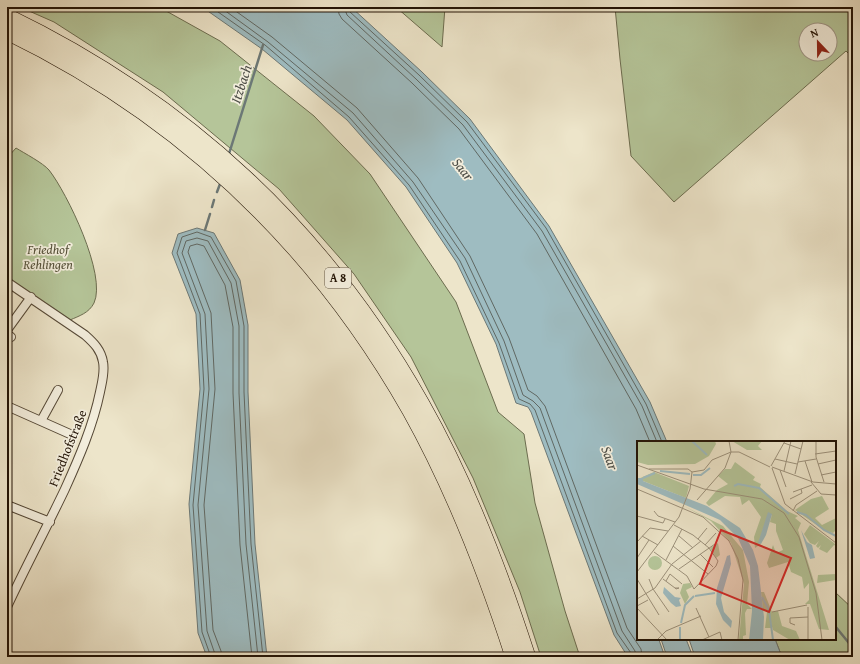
<svg xmlns="http://www.w3.org/2000/svg" width="860" height="664" font-family="'Gentium Book Plus',serif">
	<style>
		.green { fill: #b5c599; stroke: #6c6c4f; fill-rule: evenodd }
		.water { fill: #9ebcc1; stroke: #6c7876 }
		.lines { fill: none; stroke-linecap: round; stroke-linejoin: round }
		.shore { stroke: #606863; stroke-width: 1 }
		.stream { stroke: #6c7876; stroke-width: 2.5 }
		.minor-casing { stroke: #554836; stroke-width: 10 }
		.motorway-casing { stroke: #221305; stroke-width: 16 }
		.minor { stroke: #f3eedd; stroke-width: 8 }
		.motorway { stroke: #ede5ca; stroke-width: 15 }
		.labels { text-anchor: middle; stroke-width: 3.5; stroke-linejoin: round; paint-order: stroke }
		.shield { fill: #f3eedd; stroke: #615546; stroke-width: 1 }
		.shield-label { font-size: 12px; font-weight: bold; fill: #221305 }
		.park-label { font-size: 13px; font-style: italic; fill: #555139; stroke: #f3eedd }
		.street-label { font-size: 13px; fill: #221305; stroke: #f3eedd }
		.water-label { font-size: 14px; font-style: italic; fill: #4d4e47; stroke: #f3eedd }
		.inset-river { fill: none; stroke: #9ebcc1; stroke-width: 2 }
		.inset-road { fill: none; stroke: #9c917b; stroke-width: 1 }
		.view { fill: #d62828; fill-opacity: 0.15; stroke: #d62828; stroke-width: 2 }
		.inset-edge { fill: none; stroke: #221305; stroke-width: 2 }
	</style>
	<rect width="100%" height="100%" fill="#ede5ca"/>
	<filter id="stains"><feTurbulence type="fractalNoise" baseFrequency=".005" numOctaves="4"/><feColorMatrix values="0 0 0 0 .2 0 0 0 0 .09 0 0 0 0 .02 0 0 0 .5 -.17"/></filter>
	<radialGradient id="worn" r=".72"><stop offset=".6" stop-color="#630" stop-opacity="0"/><stop offset="1" stop-color="#630" stop-opacity=".3"/></radialGradient>
	<path class="green" d="M 20,7 L 159,7 L 220,41 L 314,116 L 370,174 L 456,302 L 498,412 L 524,434 L 535,503 L 565,611 L 580,657 L 541,657 L 520,592 L 473,478 L 411,357 L 354,274 L 279,189 L 163,92 L 54,22 Z
		M 398,7 L 445,7 L 442,47 L 397,8 Z
		M 615,7 L 677,7 L 679,10 L 682,7 L 853,7 L 853,58 L 846,51 L 674,202 L 631,156 L 620,59 ZM 806,30 L 830,30 L 830,54 L 806,54 Z
		M 16,148 C 24,153 43,163 49,170 C 67,193 107,275 94,303 C 89,313 79,316 70,320 L 7,278 L 7,158 Z
		M 835,592 L 853,609 L 853,657 L 811,657 L 807,656 L 804,657 L 782,657 L 775,639 L 835,639 Z"/>
	<path class="water" d="M 202,7 L 351,7 L 422,72 L 470,119 L 549,226 L 650,402 L 667,442 L 638,442 L 638,639 L 660,639 L 659,640 L 665,657 L 628,657 L 614,635 L 531,412 L 528,407 L 516,403 L 496,344 L 457,263 L 406,187 L 347,120 L 262,49 Z
		M 197,228 L 214,233 L 240,280 L 248,325 L 248,392 L 255,544 L 267,657 L 207,657 L 198,633 L 189,504 L 200,389 L 196,314 L 172,253 L 178,234 Z
		M 661,639 L 686,639 L 693,657 L 667,657 Z
		M 689,639 L 775,639 L 782,657 L 695,657 Z"/>
	<g class="lines">
		<path class="shore" d="M 211,7 L 265,45 L 349,117 L 409,185 L 460,261 L 499,343 L 519,399 L 530,404 L 535,410 L 617,633 L 631,653 L 631,657
			M 220,7 L 268,42 L 353,113 L 413,182 L 465,258 L 504,341 L 523,395 L 533,401 L 540,408 L 622,631 L 635,651 L 636,657
			M 230,7 L 272,37 L 357,108 L 418,178 L 470,256 L 509,338 L 528,390 L 537,396 L 545,406 L 627,628 L 641,649 L 642,657
			M 338,7 L 339,14 L 342,19 L 412,83 L 459,129 L 537,234 L 636,409 L 650,442
			M 344,7 L 347,15 L 416,79 L 463,125 L 542,231 L 642,406 L 657,442
			M 349,7 L 350,12 L 419,75 L 467,122 L 546,228 L 646,404 L 662,442
			M 211,657 L 202,632 L 193,505 L 204,389 L 200,314 L 177,253 L 182,237 L 197,232 L 211,237 L 236,281 L 244,326 L 244,392 L 251,544 L 263,657
			M 216,657 L 207,631 L 198,505 L 209,389 L 205,314 L 182,253 L 186,241 L 197,238 L 208,241 L 231,283 L 239,326 L 239,393 L 246,544 L 258,657
			M 222,657 L 221,651 L 213,630 L 204,505 L 215,389 L 211,313 L 188,252 L 190,246 L 197,244 L 204,246 L 225,285 L 233,327 L 233,393 L 240,545 L 252,657"/>
		<path class="stream" d="M 228,157 L 263,45
			M 217,192 L 220,184
			M 212,207 L 214,200
			M 205,230 L 210,214
			M 835,626 L 853,648"/>
		<g class="minor-casing">
			<path id="minor" d="M 7,282 L 85,335 C 94,343 101,350 103,362 C 105,372 102,382 100,392 C 93,426 79,458 65,489 C 46,529 25,568 7,607
				M 7,330 L 31,297
				M 7,334 L 11,337
				M 7,406 L 70,434
				M 41,421 L 58,390
				M 7,505 L 50,522"/>
		</g>
		<g class="motorway-casing">
			<path id="motorway" d="M 7,16 C 187,103 324,230 422,404 C 467,483 500,570 528,657
				M 7,32 C 180,116 315,244 410,411 C 453,488 486,573 513,657"/>
		</g>
		<use href="#minor" class="minor"/>
		<use href="#motorway" class="motorway"/>
	</g>
	<g class="labels">
		<rect class="shield" x="325" y="268" width="26" height="20" rx="3"/>
		<g class="shield-label">
			<text x="338" y="282">A 8</text>
		</g>
		<g class="park-label">
			<text x="48" y="254">Friedhof<tspan x="48" dy="15">Rehlingen</tspan></text>
		</g>
		<g class="street-label">
			<text transform="translate(67 448) rotate(-68)" y="5">Friedhofstraße</text>
		</g>
		<g class="water-label">
			<text transform="translate(241 84) rotate(-72)" y="5">Itzbach</text>
			<text transform="translate(463 169) rotate(51)" y="5">Saar</text>
			<text transform="translate(610 458) rotate(70)" y="5">Saar</text>
		</g>
	</g>
	<g transform="translate(637 441)">
		<rect width="199" height="199" fill="#ede5ca"/>
		<path d="M 0,0 L 78,0 L 79,3 L 72,15 L 58,23 L 11,24 L 0,21 ZM 95,0 L 125,0 L 121,5 L 125,9 L 110,9 ZM 98,21 L 118,36 L 116,39 L 124,43 L 123,46 L 150,70 L 161,75 L 158,77 L 164,82 L 161,89 L 192,189 L 182,188 L 173,163 L 168,163 L 172,159 L 172,142 L 167,148 L 165,136 L 154,131 L 151,121 L 132,127 L 130,122 L 136,104 L 139,112 L 146,109 L 139,90 L 139,83 L 133,81 L 135,73 L 126,88 L 122,102 L 124,103 L 118,107 L 117,96 L 124,76 L 112,59 L 105,64 L 103,56 L 88,55 L 72,65 L 69,62 L 80,49 L 91,43 L 81,35 L 88,28 L 94,28 ZM 17,31 L 52,45 L 49,57 L 1,38 ZM 185,55 L 192,68 L 178,77 L 185,84 L 199,77 L 199,89 L 196,92 L 187,89 L 158,69 L 174,58 ZM 47,65 L 86,85 L 106,109 L 112,141 L 110,163 L 115,168 L 110,168 L 108,172 L 109,194 L 106,195 L 106,199 L 102,199 L 107,143 L 94,102 L 74,80 ZM 173,84 L 197,102 L 199,105 L 197,104 L 190,112 L 182,108 L 184,104 L 181,107 L 179,105 L 182,100 L 178,104 L 173,102 L 167,93 ZM 81,102 L 83,114 L 79,117 L 73,107 ZM11 122a7 7 0 1 1 14 0a7 7 0 1 1-14 0ZM 199,133 L 199,139 L 180,142 L 181,134 ZM 53,142 L 55,146 L 49,149 L 52,156 L 48,163 L 43,152 L 46,143 ZM 124,151 L 127,151 L 135,171 L 141,170 L 145,185 L 159,190 L 163,199 L 153,199 L 136,189 L 134,182 L 134,187 L 128,187 L 130,171 L 126,168 Z" fill="#b5c599"/>
		<path d="M 0,37 L 6,37 L 6,40 L 16,44 L 70,65 L 103,87 L 116,109 L 121,125 L 127,176 L 126,199 L 112,199 L 115,170 L 113,125 L 101,97 L 83,79 L 0,43 ZM 131,71 L 135,73 L 129,94 L 124,103 L 121,102 ZM 164,89 L 170,101 L 175,104 L 178,117 L 173,118 ZM 93,114 L 94,123 L 84,157 L 87,171 L 95,180 L 94,187 L 86,179 L 79,163 L 80,147 L 90,115 ZM 27,146 L 38,156 L 44,157 L 42,159 L 44,165 L 39,166 L 34,162 L 26,152 Z" fill="#9ebcc1"/>
		<path class="inset-river" d="M 55,0 L 70,14M 23,30 L 53,33M 56,34 L 64,34 L 73,27M 6,37 L 18,32M 97,45 L 101,43 L 122,47 L 152,73M 160,71 L 169,74 L 187,89 L 199,95M 58,155 L 78,152M 125,156 L 132,169 L 136,199M 44,182 L 48,164 L 57,155M 43,199 L 43,186"/>
		<path class="inset-road" d="M 179,0 L 179,16 L 187,41M 147,2 L 164,8M 178,13 L 199,10M 138,18 L 160,23M 168,20 L 175,41M 161,21 L 179,18M 181,23 L 199,19M 0,24 L 67,48 L 125,58 L 147,72 L 162,96 L 179,152 L 185,199M 134,25 L 148,0M 135,26 L 176,41 L 199,43M 135,27 L 148,63 L 199,102M 12,28 L 51,28 L 55,31M 143,29 L 149,46M 147,30 L 154,0M 158,33 L 166,0M 184,34 L 199,31M 174,41 L 184,53 L 199,54M 0,48 L 66,76 L 92,100 L 101,118 L 106,139 L 101,199M 156,51 L 175,44M 153,58 L 165,52 L 164,48M 60,59 L 88,27 L 94,11 L 102,11 L 133,26M 17,70 L 21,75 L 38,81M 156,70 L 159,64 L 180,50M 0,75 L 26,82 L 28,78M 5,95 L 21,104M 42,95 L 56,107M 61,98 L 70,87M 0,101 L 13,87 L 31,90M 68,104 L 79,92M 36,105 L 71,133M 17,111 L 50,135 L 57,148 L 79,125 L 81,120 L 72,107 L 56,94 L 37,84M 63,113 L 76,126M 0,117 L 12,99M 29,119 L 45,88M 42,128 L 78,103M 0,131 L 42,76 L 53,48 L 55,31 L 67,29 L 75,19 L 94,11 L 92,0M 0,138 L 22,174M 12,138 L 16,148 L 32,171M 26,138 L 38,147 L 42,147 L 39,148 L 38,147M 29,140 L 33,133 L 45,143M 0,158 L 18,147 L 35,123 L 64,100M 0,165 L 11,159M 171,166 L 171,199M 0,167 L 30,199M 59,167 L 72,196M 135,171 L 170,164M 158,184 L 153,182 L 153,177 L 171,176M 20,199 L 29,190 L 64,175M 65,199 L 83,191 L 85,199"/>
		<path class="view" d="M 84,89 L 154,117 L 132,171 L 63,143 Z"/>
		<rect width="199" height="199" class="inset-edge"/>
	</g>
	<rect width="860" height="664" fill="none" stroke="#ede5ca" stroke-width="24"/>
	<rect x="8" y="8" width="844" height="648" fill="none" stroke="#221305" stroke-width="2"/>
	<rect x="12" y="12" width="836" height="640" fill="none" stroke="#221305"/>
	<g transform="translate(818 42) rotate(338)"><circle r="19" fill="#f3eedd" stroke="#9f9687"/>
	<path d="M0-3L7 15L0 10L-7 15Z" fill="#8f2418"/>
	<text y="-6" font-size="11" font-weight="bold" text-anchor="middle" fill="#221305">N</text>
	</g>
	<rect width="100%" height="100%" filter="url(#stains)"/>
	<rect width="100%" height="100%" fill="url(#worn)"/>
</svg>
